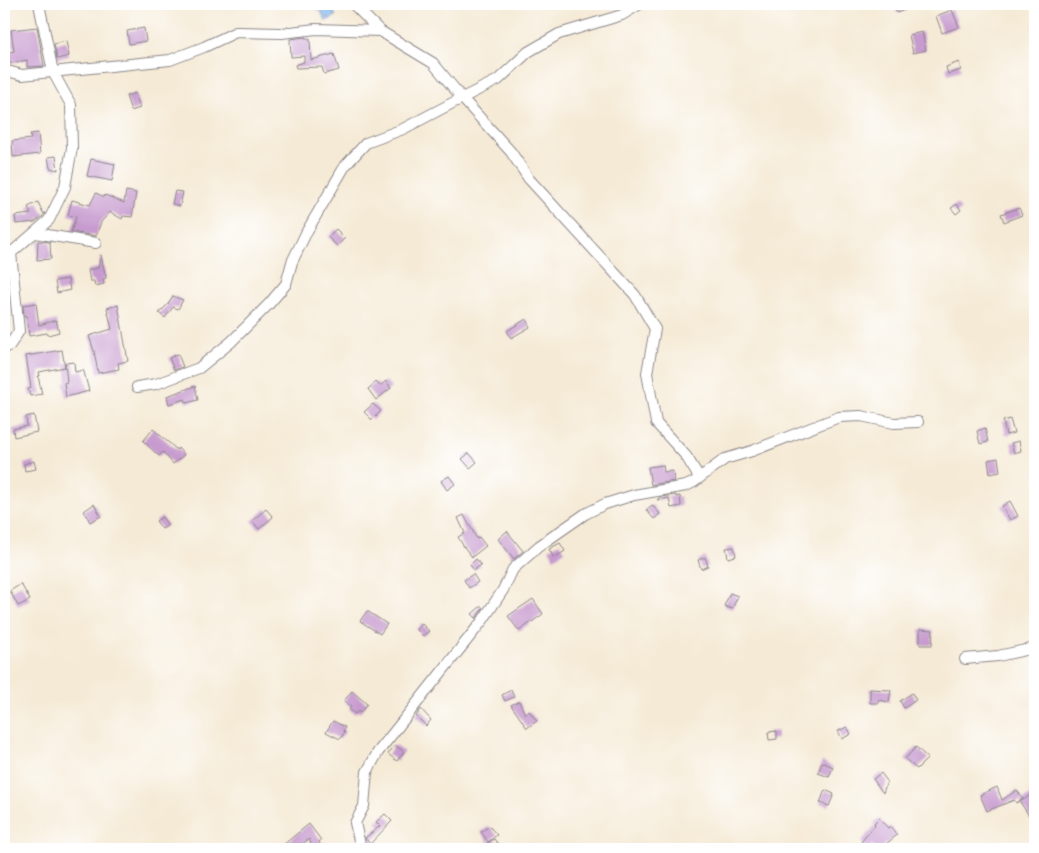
<svg xmlns="http://www.w3.org/2000/svg" width="1039" height="853" font-family="'IM FELL English',serif">
	<style>
		.water { fill: url(#water-waves); stroke: #506c94 }
		.building { fill: #c79bcf }
		.lines { fill: none; stroke-linecap: round; stroke-linejoin: round }
		.minor-casing { stroke: #8c8688; stroke-width: 12 }
		.minor { stroke: #fff; stroke-width: 10 }
	</style>
	<defs>
		<pattern id="water-waves" width="16" height="10" patternUnits="userSpaceOnUse" patternTransform="scale(1.25)"><rect width="16" height="10" fill="#7fb5ee"/><path d="M0 5q4-4 8 0t8 0" fill="none" stroke="#6893c2"/></pattern>
	</defs>
	<rect width="100%" height="100%" fill="#fff"/>
	<filter id="ink" filterUnits="userSpaceOnUse"><feTurbulence type="fractalNoise" baseFrequency=".02" numOctaves="2"/><feDisplacementMap in="SourceGraphic" scale="10" xChannelSelector="R" yChannelSelector="G"/><feConvolveMatrix kernelMatrix="1 2 1 2 8 2 1 2 1" color-interpolation-filters="sRGB"/></filter>
	<filter id="wash" filterUnits="userSpaceOnUse"><feTurbulence type="fractalNoise" baseFrequency=".0096" numOctaves="4" result="noise"/><feDisplacementMap in="SourceGraphic" scale="20" xChannelSelector="R" yChannelSelector="G"/><feGaussianBlur stdDeviation="1.12" result="paint"/><feColorMatrix in="noise" values="0 0 0 0 0 0 0 0 0 0 0 0 0 0 0 0 0 1.4 0 .05"/><feComposite in="paint" operator="in"/></filter>
	<g filter="url(#wash)">
		<rect width="100%" height="100%" fill="#f5ead5"/>
		<path class="water" d="M 317,4 L 329,4 L 336,16 L 326,21 L 320,10 L 318,10 L 315,5 Z"/>
		<g id="blocks">
			<path class="building" d="M 893,4 L 920,4 L 897,13 Z
				M 952,10 L 959,27 L 942,33 L 936,16 Z
				M 37,27 L 44,66 L 27,67 L 27,60 L 6,64 L 5,53 L 14,51 L 11,30 Z
				M 144,28 L 146,41 L 129,44 L 127,31 Z
				M 922,32 L 926,50 L 913,53 L 909,35 Z
				M 306,37 L 306,39 L 310,39 L 311,60 L 334,54 L 339,70 L 324,74 L 322,67 L 296,68 L 295,65 L 304,62 L 304,56 L 291,57 L 290,39 Z
				M 66,41 L 69,56 L 57,59 L 54,44 Z
				M 959,62 L 961,70 L 948,74 L 946,67 Z
				M 135,93 L 140,108 L 131,111 L 126,96 Z
				M 38,133 L 40,154 L 13,157 L 12,141 L 31,139 L 30,134 Z
				M 56,156 L 58,170 L 50,168 L 48,157 Z
				M 91,159 L 115,164 L 112,181 L 87,176 Z
				M 126,191 L 136,193 L 132,217 L 123,216 L 122,219 L 110,212 L 101,222 L 96,236 L 71,232 L 76,217 L 68,215 L 72,200 L 90,205 L 96,193 L 104,197 L 105,195 L 124,203 Z
				M 175,191 L 183,192 L 180,206 L 172,204 Z
				M 38,202 L 43,213 L 45,213 L 43,216 L 35,222 L 16,224 L 15,216 L 31,214 L 28,207 Z
				M 957,204 L 961,210 L 956,214 L 951,208 Z
				M 1019,208 L 1022,215 L 1004,222 L 1001,214 Z
				M 336,229 L 345,238 L 337,246 L 328,237 Z
				M 38,241 L 50,242 L 51,259 L 37,260 Z
				M 101,255 L 106,278 L 103,279 L 104,284 L 95,286 L 94,281 L 90,281 L 88,270 L 98,268 Z
				M 68,279 L 70,290 L 57,293 L 55,281 Z
				M 173,296 L 183,300 L 178,309 L 173,307 L 165,318 L 159,313 L 168,304 Z
				M 36,303 L 39,325 L 56,320 L 59,332 L 48,335 L 47,333 L 29,336 L 27,316 L 24,316 L 23,305 Z
				M 118,305 L 128,361 L 118,363 L 119,369 L 98,373 L 94,351 L 89,336 L 112,329 L 107,308 Z
				M 526,319 L 530,327 L 511,338 L 507,331 Z
				M 62,350 L 65,367 L 39,372 L 40,376 L 38,376 L 42,394 L 30,396 L 28,389 L 31,388 L 26,356 Z
				M 178,354 L 183,367 L 174,370 L 169,358 Z
				M 74,362 L 75,372 L 83,370 L 84,372 L 89,391 L 66,397 L 64,383 L 67,382 L 65,363 Z
				M 386,381 L 391,388 L 376,400 L 368,389 L 376,382 L 380,386 Z
				M 195,386 L 198,400 L 186,403 L 185,399 L 169,404 L 167,396 Z
				M 373,404 L 381,411 L 372,420 L 364,412 Z
				M 34,415 L 37,432 L 14,437 L 13,429 L 27,426 L 26,417 Z
				M 1010,419 L 1014,433 L 1006,435 L 1003,421 Z
				M 985,428 L 988,442 L 980,444 L 977,431 Z
				M 153,429 L 177,450 L 178,448 L 184,455 L 173,464 L 163,452 L 159,456 L 143,441 Z
				M 1019,441 L 1021,451 L 1014,453 L 1011,443 Z
				M 469,453 L 477,462 L 470,468 L 462,459 Z
				M 998,458 L 1000,472 L 990,474 L 988,460 Z
				M 34,461 L 36,469 L 25,471 L 24,464 Z
				M 663,465 L 664,472 L 673,471 L 674,481 L 651,485 L 648,467 Z
				M 449,476 L 455,484 L 447,490 L 441,481 Z
				M 676,495 L 676,497 L 680,496 L 681,506 L 671,508 L 669,498 L 657,500 L 660,497 Z
				M 1010,501 L 1018,516 L 1010,520 L 1002,506 Z
				M 94,504 L 101,516 L 90,522 L 84,511 Z
				M 652,505 L 660,514 L 654,519 L 646,510 Z
				M 266,509 L 273,517 L 259,529 L 252,521 Z
				M 464,515 L 477,539 L 479,537 L 486,546 L 472,557 L 464,547 L 458,537 L 465,533 L 458,518 Z
				M 162,517 L 168,525 L 162,529 L 156,521 Z
				M 507,531 L 523,551 L 514,559 L 498,539 Z
				M 560,543 L 565,551 L 554,558 L 549,549 Z
				M 734,547 L 736,556 L 728,558 L 726,548 Z
				M 705,557 L 708,566 L 701,569 L 698,560 Z
				M 476,559 L 481,565 L 474,570 L 470,565 Z
				M 473,574 L 478,582 L 469,588 L 464,580 Z
				M 21,584 L 30,600 L 18,606 L 10,591 Z
				M 730,593 L 738,596 L 732,609 L 724,606 Z
				M 533,599 L 543,614 L 519,631 L 508,616 Z
				M 481,606 L 483,608 L 476,618 L 472,614 Z
				M 367,611 L 387,624 L 380,634 L 360,621 Z
				M 422,624 L 429,631 L 423,636 L 416,629 Z
				M 920,629 L 933,630 L 932,645 L 920,645 Z
				M 870,689 L 891,690 L 889,702 L 878,700 L 878,703 L 870,703 Z
				M 511,690 L 514,697 L 505,701 L 502,695 Z
				M 352,691 L 367,704 L 360,713 L 358,711 L 355,714 L 349,709 L 351,707 L 344,701 Z
				M 912,693 L 916,700 L 904,708 L 900,701 Z
				M 519,701 L 525,714 L 529,711 L 537,721 L 527,728 L 511,705 Z
				M 421,709 L 431,720 L 426,726 L 416,716 Z
				M 333,721 L 345,727 L 343,731 L 345,732 L 340,739 L 326,732 Z
				M 847,727 L 851,734 L 842,739 L 838,731 Z
				M 777,731 L 777,739 L 769,740 L 768,732 Z
				M 395,745 L 404,752 L 397,761 L 388,754 Z
				M 916,747 L 928,758 L 917,769 L 905,759 Z
				M 822,762 L 833,767 L 829,777 L 818,773 Z
				M 881,773 L 887,781 L 883,793 L 873,779 Z
				M 997,787 L 1002,800 L 1017,790 L 1023,799 L 1016,803 L 1014,800 L 987,811 L 980,795 Z
				M 825,790 L 834,794 L 829,806 L 820,803 Z
				M 1035,792 L 1035,825 L 1020,802 Z
				M 385,814 L 392,821 L 370,844 L 365,838 L 380,826 L 376,822 Z
				M 879,818 L 888,828 L 890,826 L 897,835 L 880,849 L 877,849 L 872,845 L 868,849 L 861,842 L 875,825 L 874,823 Z
				M 309,824 L 321,840 L 319,842 L 322,849 L 313,849 L 309,839 L 296,849 L 286,849 L 283,845 Z
				M 489,826 L 497,835 L 488,842 L 481,832 Z
				M 494,839 L 499,845 L 493,849 L 490,849 L 486,844 Z"/>
		</g>
	</g>
	<g filter="url(#ink)">
		<use href="#blocks" fill-opacity="0" stroke="#8c8688" stroke-width="1"/>
		<g class="lines">
			<g class="minor-casing">
				<path id="minor" d="M 353,4 L 380,31 L 433,63 L 462,98 L 498,80 L 528,52 L 559,34 L 622,15 L 640,4
					M 4,70 L 22,75 L 170,60 L 204,47 L 236,32 L 282,33 L 316,29 L 380,31
					M 35,233 L 96,243
					M 4,348 L 10,345 L 19,331 L 11,253 L 49,220 L 65,187 L 72,148 L 71,105 L 53,72 L 39,4
					M 137,387 L 156,384 L 199,368 L 231,342 L 269,304 L 286,284 L 292,262 L 307,231 L 345,166 L 366,143 L 403,129 L 462,98 L 511,152 L 529,179 L 635,295 L 655,329 L 647,373 L 656,423 L 686,456 L 699,477
					M 965,659 L 998,656 L 1035,648
					M 361,849 L 355,823 L 364,806 L 367,772 L 378,752 L 483,620 L 503,590 L 513,569 L 539,546 L 585,514 L 605,504 L 634,495 L 686,486 L 694,482 L 725,459 L 752,451 L 839,417 L 861,416 L 894,423 L 918,422"/>
			</g>
			<use href="#minor" class="minor"/>
		</g>
	</g>
	<rect width="1039" height="853" fill="none" stroke="#fff" stroke-width="20"/>
</svg>
